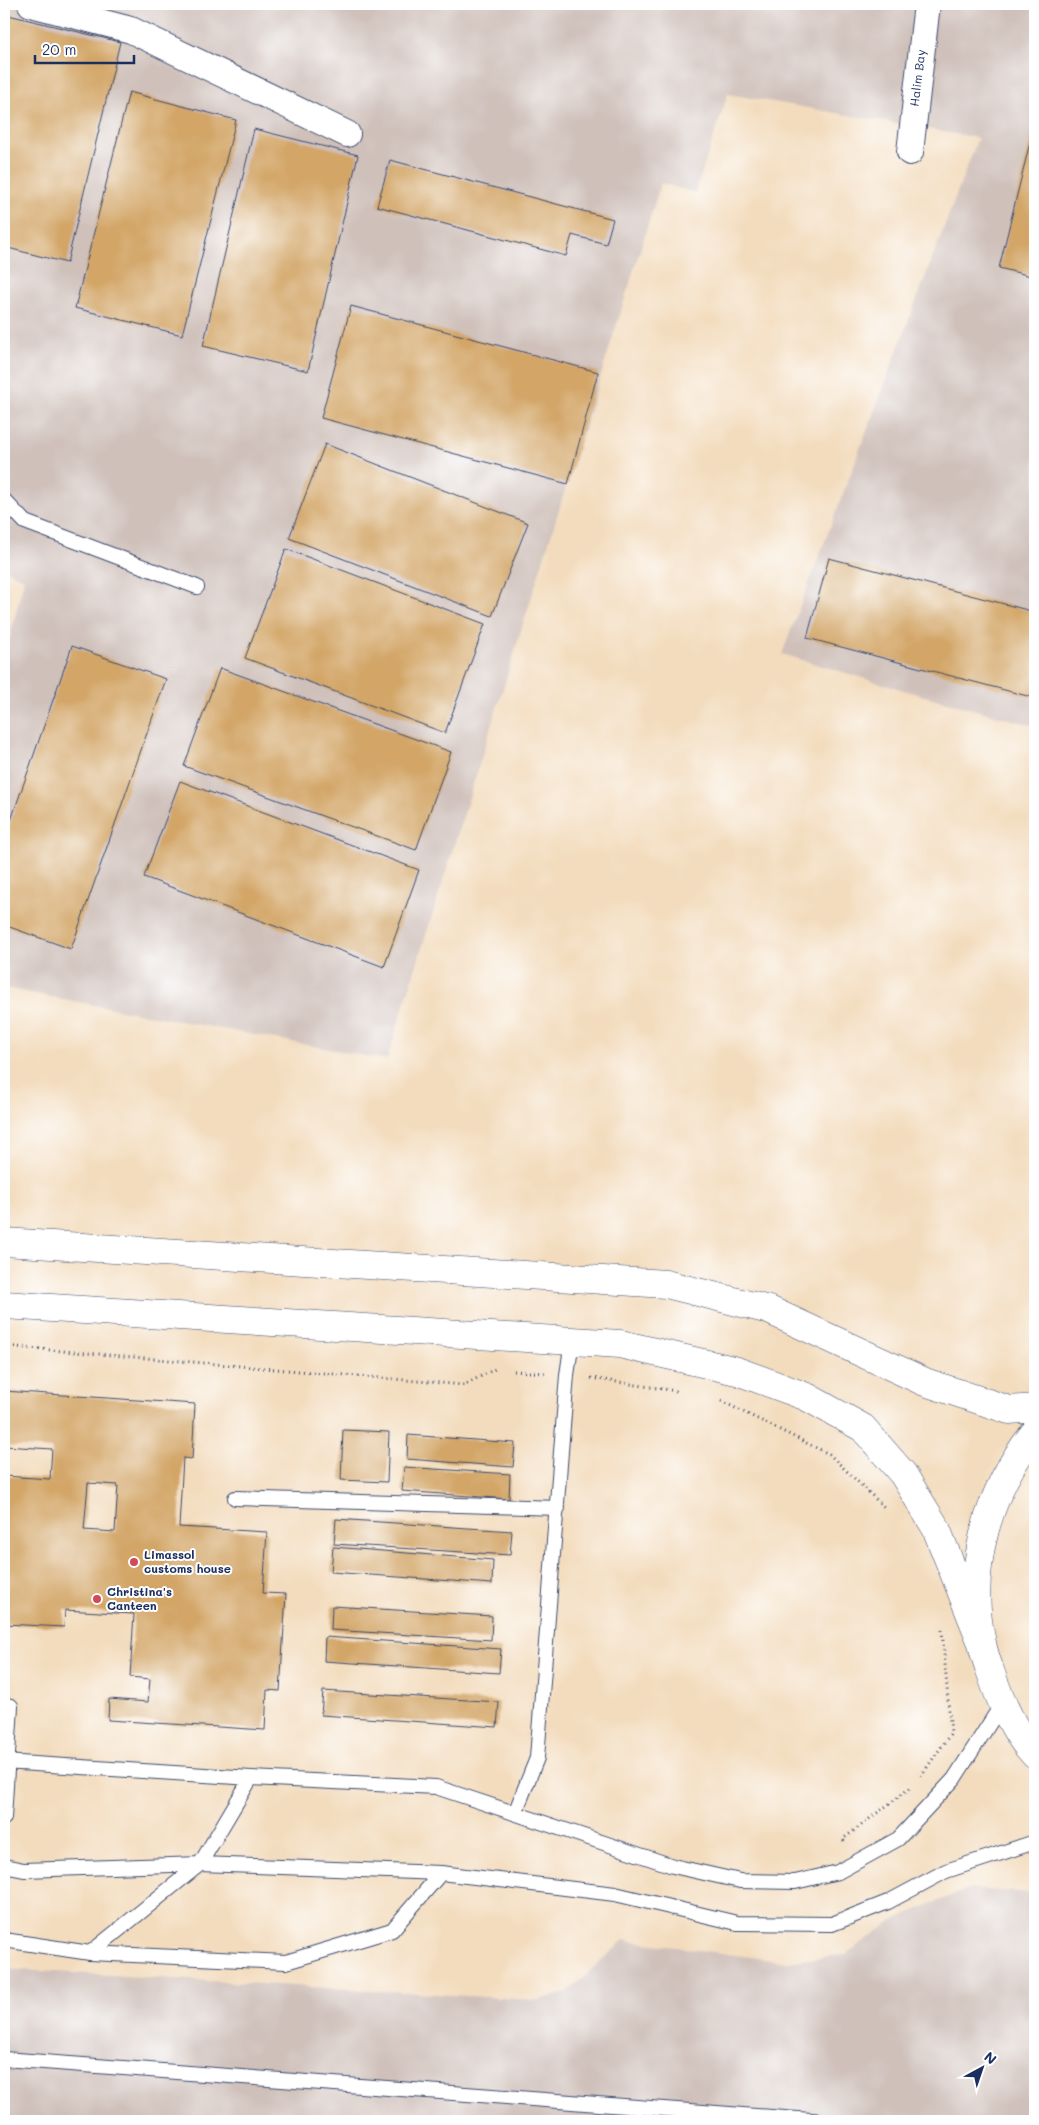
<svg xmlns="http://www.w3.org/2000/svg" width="1039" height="2125" font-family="Mali,sans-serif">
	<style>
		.industrial { fill: #cfc0ba }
		.building { fill: #d3a668; fill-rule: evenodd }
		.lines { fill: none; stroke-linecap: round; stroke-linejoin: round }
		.lane-casing { stroke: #3b496c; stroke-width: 16 }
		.street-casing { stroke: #3b496c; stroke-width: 28 }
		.secondary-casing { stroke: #3b496c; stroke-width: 29 }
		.path { stroke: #3b496c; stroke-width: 3; stroke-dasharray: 1 4; stroke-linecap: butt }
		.lane { stroke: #fff; stroke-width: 14 }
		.street { stroke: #fff; stroke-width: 26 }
		.secondary { stroke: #fff; stroke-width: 28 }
		.poi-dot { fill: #d1495b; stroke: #fff; stroke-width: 2 }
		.labels { text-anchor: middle; stroke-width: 4; stroke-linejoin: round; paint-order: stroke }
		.street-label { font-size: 12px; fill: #1b2f5e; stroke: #fff }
		.poi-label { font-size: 12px; font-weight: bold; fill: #1b2f5e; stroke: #fff; text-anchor: start }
	</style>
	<rect width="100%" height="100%" fill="#fff"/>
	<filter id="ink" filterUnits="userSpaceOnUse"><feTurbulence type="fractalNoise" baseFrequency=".02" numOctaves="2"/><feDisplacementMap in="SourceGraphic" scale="10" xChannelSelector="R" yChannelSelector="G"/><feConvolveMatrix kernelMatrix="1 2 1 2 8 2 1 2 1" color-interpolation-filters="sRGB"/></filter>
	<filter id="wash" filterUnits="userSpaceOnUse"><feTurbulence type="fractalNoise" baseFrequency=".0096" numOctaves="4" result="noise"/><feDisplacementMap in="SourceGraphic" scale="20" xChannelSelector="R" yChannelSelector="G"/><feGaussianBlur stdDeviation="1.12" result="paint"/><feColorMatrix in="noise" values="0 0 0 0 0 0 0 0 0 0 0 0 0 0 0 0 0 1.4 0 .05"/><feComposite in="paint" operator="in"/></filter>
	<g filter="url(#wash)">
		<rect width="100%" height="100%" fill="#f3dcbd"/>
		<path class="industrial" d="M 4,4 L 1035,4 L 1035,726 L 917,694 L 782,654 L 978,138 L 728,94 L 695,193 L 661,183 L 387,1060 L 4,988 L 4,662 L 24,579 L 4,569 Z
			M 968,1889 L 1035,1893 L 1035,2121 L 4,2121 L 4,1969 L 538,2000 L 566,1993 L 624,1940 L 788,1962 L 846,1954 L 895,1919 Z"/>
		<g id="blocks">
			<path class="building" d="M 4,14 L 120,42 L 67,263 L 4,247 Z
				M 129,92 L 236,120 L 182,335 L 75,308 Z
				M 1035,122 L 1035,277 L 999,268 Z
				M 254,129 L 358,155 L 308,371 L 203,346 Z
				M 390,160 L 613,219 L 606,244 L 572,235 L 566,256 L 377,206 Z
				M 351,306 L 598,372 L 568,484 L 321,418 Z
				M 325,444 L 528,523 L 492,616 L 289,538 Z
				M 286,549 L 485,624 L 445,733 L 245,658 Z
				M 829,558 L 1035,612 L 1035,698 L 807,638 Z
				M 72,646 L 166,679 L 71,949 L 4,925 L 4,840 Z
				M 220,668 L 451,752 L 416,850 L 184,766 Z
				M 180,781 L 419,870 L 384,967 L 144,877 Z
				M 4,1391 L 195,1404 L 192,1459 L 183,1458 L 179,1527 L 267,1532 L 263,1593 L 286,1594 L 280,1691 L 267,1690 L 265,1730 L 108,1720 L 109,1699 L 148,1702 L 150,1679 L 130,1677 L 134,1614 L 65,1610 L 64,1627 L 4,1624 L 4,1476 L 50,1479 L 52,1449 L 4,1446 ZM 88,1483 L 118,1485 L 115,1532 L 84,1530 Z
				M 343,1430 L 389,1432 L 387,1482 L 341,1480 Z
				M 408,1435 L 515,1443 L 513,1467 L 407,1459 Z
				M 404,1467 L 510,1474 L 509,1499 L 402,1491 Z
				M 336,1519 L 512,1531 L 510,1555 L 334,1544 Z
				M 333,1547 L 493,1560 L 492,1584 L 331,1572 Z
				M 332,1606 L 492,1616 L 491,1640 L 331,1630 Z
				M 325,1637 L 501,1649 L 499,1673 L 324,1661 Z
				M 323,1691 L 499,1702 L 497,1727 L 321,1715 Z"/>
		</g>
	</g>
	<g filter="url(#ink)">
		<use href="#blocks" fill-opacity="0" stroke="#3b496c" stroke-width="1"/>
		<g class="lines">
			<g class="lane-casing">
				<path id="lane" d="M 4,500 L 25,522 L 197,587
					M 235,1498 L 558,1508
					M 4,1705 L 11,1706 L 4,1818
					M 4,1762 L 251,1778 L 436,1787 L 673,1866 L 740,1881 L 795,1882 L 838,1872 L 898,1839 L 954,1779 L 1002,1704
					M 515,1813 L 537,1758 L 567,1375 L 572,1341
					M 4,1866 L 24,1870 L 200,1864 L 441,1873 L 615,1894 L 737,1923 L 832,1924 L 888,1902 L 946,1871 L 1035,1842
					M 4,1940 L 90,1953 L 286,1962 L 392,1930 L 441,1873
					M 90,1953 L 200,1864 L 251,1778
					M 4,2059 L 824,2121"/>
			</g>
			<g class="street-casing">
				<path id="street" d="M 31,4 L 131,30 L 347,134
					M 910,152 L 927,4"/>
			</g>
			<g class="secondary-casing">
				<path id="secondary" d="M 4,1242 L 666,1284 L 769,1310 L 925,1382 L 1009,1410 L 1035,1408
					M 4,1305 L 620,1344 L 737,1371 L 807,1397 L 863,1428 L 903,1474 L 936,1528 L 982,1643
					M 1035,1432 C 988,1490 965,1569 982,1643 C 984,1655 989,1667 993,1679 C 1001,1703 1017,1737 1035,1755"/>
			</g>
			<path class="path" d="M 4,1346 L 464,1385 L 495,1369
				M 514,1371 L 545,1373
				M 591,1378 L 676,1391
				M 721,1401 L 829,1454 L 885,1508
				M 921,1776 L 951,1733 L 942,1630
				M 844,1841 L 843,1839 L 910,1788"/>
			<use href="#lane" class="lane"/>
			<use href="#street" class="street"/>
			<use href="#secondary" class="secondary"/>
		</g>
	</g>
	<g class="poi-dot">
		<circle cx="134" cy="1562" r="5"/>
		<circle cx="97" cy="1599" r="5"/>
	</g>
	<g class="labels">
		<g class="street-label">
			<text transform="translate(918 78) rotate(-83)" y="4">Halim Bay</text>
		</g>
		<g class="poi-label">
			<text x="144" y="1559">Limassol<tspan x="144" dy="14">customs house</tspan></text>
			<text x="107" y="1596">Christina's<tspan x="107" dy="14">Canteen</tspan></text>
		</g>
	</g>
	<rect width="1039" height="2125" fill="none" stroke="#fff" stroke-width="20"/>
	<g transform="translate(982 2068) rotate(40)" stroke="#ffffff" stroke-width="4" paint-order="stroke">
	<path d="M0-4L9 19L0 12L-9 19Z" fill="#1b2f5e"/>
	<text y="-8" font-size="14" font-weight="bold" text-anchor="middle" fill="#1b2f5e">N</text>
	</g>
	<path d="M35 55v8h99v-8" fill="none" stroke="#1b2f5e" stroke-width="2.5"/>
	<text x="42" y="55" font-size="15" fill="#1b2f5e" stroke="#ffffff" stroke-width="4" paint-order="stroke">20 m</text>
</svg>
